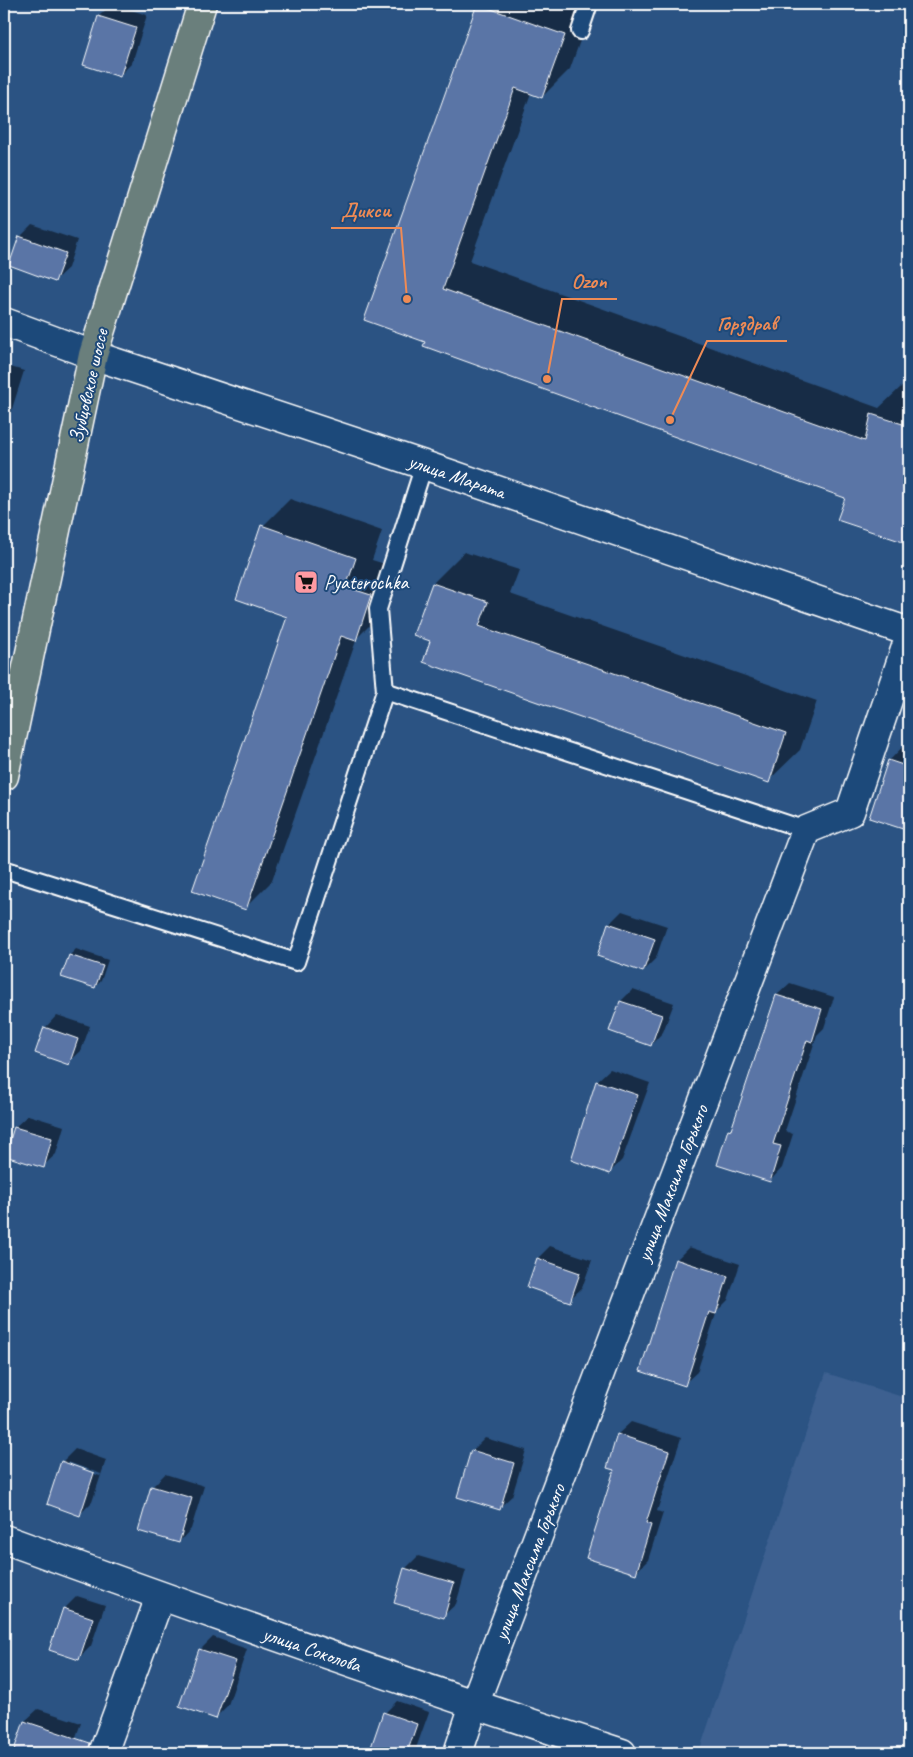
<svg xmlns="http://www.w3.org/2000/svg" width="913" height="1757" font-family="Caveat,sans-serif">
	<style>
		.built { fill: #3d6090 }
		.shadow { fill: #0007; fill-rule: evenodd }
		.building { fill: #5a75a6; stroke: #fff }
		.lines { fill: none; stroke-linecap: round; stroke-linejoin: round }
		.service-casing { stroke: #fff; stroke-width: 20 }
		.minor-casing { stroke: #fff; stroke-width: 31 }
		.primary-casing { stroke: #fff; stroke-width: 31 }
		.service { stroke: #1f4a7a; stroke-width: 16 }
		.minor { stroke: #1f4a7a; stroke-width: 28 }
		.primary { stroke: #6b7f7c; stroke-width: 28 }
		.labels { text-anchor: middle; stroke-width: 4; stroke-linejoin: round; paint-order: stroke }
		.street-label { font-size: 20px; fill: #fff; stroke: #1f4a7a }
		.poi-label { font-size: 20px; fill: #fff; stroke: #1f4a7a; text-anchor: start }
		.leader { fill: none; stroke: #ef8b55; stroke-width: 2 }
		.callout-dot { fill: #ef8b55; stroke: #1f4a7a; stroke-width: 2 }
		.callout-label { font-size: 21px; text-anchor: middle; font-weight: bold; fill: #ef8b55; stroke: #1f4a7a; stroke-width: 4; stroke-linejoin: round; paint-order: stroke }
	</style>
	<rect width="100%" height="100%" fill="#2b5383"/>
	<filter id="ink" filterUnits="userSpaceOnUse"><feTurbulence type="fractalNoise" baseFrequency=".02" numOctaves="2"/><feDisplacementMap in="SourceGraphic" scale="10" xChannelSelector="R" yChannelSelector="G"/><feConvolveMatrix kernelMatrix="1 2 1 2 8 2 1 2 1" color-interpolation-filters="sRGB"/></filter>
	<g filter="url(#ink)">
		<path class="built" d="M 826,1373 L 909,1399 L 909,1753 L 699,1752 Z"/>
		<path class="shadow" d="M 112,4 L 147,15 L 132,63 L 120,75 L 84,64 L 99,16 Z
			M 478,4 L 584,4 L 592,7 L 570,69 L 542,97 L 531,93 L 470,261 L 879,408 L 901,387 L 909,389 L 909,538 L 906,542 L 847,497 L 365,319 Z
			M 32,225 L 77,240 L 68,268 L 55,280 L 20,237 Z
			M 4,365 L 24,371 L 4,434 Z
			M 290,499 L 382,531 L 372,560 L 398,568 L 382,613 L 357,638 L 272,881 L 245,908 L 289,616 L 263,526 Z
			M 464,552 L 519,570 L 510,594 L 817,701 L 800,750 L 768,781 L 415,634 L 433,583 Z
			M 909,740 L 909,830 L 870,817 L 889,761 Z
			M 622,911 L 667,926 L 656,958 L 643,971 L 599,955 L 610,923 Z
			M 76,949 L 108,960 L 101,981 L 95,987 L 63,976 L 70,955 Z
			M 790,983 L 834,997 L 824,1028 L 817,1035 L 785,1131 L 793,1134 L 782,1168 L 770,1181 L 730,1130 L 734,1126 L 777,995 Z
			M 633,989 L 674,1003 L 663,1032 L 651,1045 L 621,1001 Z
			M 57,1015 L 90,1026 L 81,1051 L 68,1063 L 45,1028 Z
			M 610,1069 L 650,1083 L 622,1160 L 610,1172 L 588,1109 L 597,1081 Z
			M 28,1115 L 64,1126 L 56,1154 L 43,1166 L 15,1127 Z
			M 550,1246 L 592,1260 L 582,1288 L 569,1300 L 538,1258 Z
			M 689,1247 L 740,1264 L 728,1300 L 717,1311 L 697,1372 L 684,1384 L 676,1260 Z
			M 631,1422 L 681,1438 L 657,1511 L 663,1513 L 648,1560 L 635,1573 L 615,1469 L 618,1434 Z
			M 485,1438 L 526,1450 L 512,1496 L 499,1508 L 472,1451 Z
			M 75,1449 L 106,1460 L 92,1502 L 80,1514 L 62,1462 ZM 68,1462 L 101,1474 L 100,1476 L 68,1465 Z
			M 165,1474 L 204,1486 L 191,1529 L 179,1542 L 152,1487 Z
			M 4,1550 L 11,1552 L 4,1575 Z
			M 418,1556 L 466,1570 L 456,1604 L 443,1616 L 396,1602 L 406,1568 Z
			M 77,1596 L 105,1605 L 91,1646 L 78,1659 L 51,1649 L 65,1608 Z
			M 213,1637 L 247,1649 L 228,1705 L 215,1718 L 200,1650 Z
			M 397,1701 L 429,1712 L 415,1751 L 413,1753 L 371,1752 L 385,1713 Z
			M 38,1709 L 81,1723 L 70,1753 L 14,1753 L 25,1721 Z
			M 909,1735 L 909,1753 L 904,1753 Z
			M 522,1747 L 540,1753 L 516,1753 Z"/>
		<path class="building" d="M 477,4 L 565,35 L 542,98 L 515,88 L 443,289 L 865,441 L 871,414 L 909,426 L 909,544 L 837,520 L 845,498 L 423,346 L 425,342 L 364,320 Z
			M 98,16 L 136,28 L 120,77 L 83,65 Z
			M 19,236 L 66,253 L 55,282 L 9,265 Z
			M 261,525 L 356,558 L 346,587 L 371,595 L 356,641 L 341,636 L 246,910 L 192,891 L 287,617 L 236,599 Z
			M 432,583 L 488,602 L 479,626 L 786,733 L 769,783 L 423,662 L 430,641 L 413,635 Z
			M 888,760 L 909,767 L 909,831 L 869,818 Z
			M 608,923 L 655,939 L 643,972 L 597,956 Z
			M 69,955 L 103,966 L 95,988 L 61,977 Z
			M 776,995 L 822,1009 L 812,1042 L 807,1040 L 773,1144 L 781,1146 L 770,1182 L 717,1165 L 728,1129 L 731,1130 Z
			M 620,1001 L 662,1015 L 651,1046 L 609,1031 Z
			M 44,1027 L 78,1039 L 69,1065 L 35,1053 Z
			M 596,1081 L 638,1095 L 610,1174 L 571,1160 Z
			M 14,1127 L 52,1138 L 44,1168 L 5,1156 Z
			M 537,1258 L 580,1273 L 570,1302 L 527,1287 Z
			M 675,1259 L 728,1276 L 716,1314 L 709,1312 L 685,1386 L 640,1371 Z
			M 617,1434 L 669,1451 L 646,1523 L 651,1525 L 636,1574 L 586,1558 L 614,1470 L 607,1468 Z
			M 471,1450 L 514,1463 L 500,1510 L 457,1497 Z
			M 61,1461 L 94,1473 L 80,1516 L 47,1504 Z
			M 151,1486 L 192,1498 L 179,1543 L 138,1531 Z
			M 404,1568 L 454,1583 L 444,1618 L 394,1603 Z
			M 63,1608 L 93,1618 L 79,1660 L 49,1650 Z
			M 199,1649 L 236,1661 L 216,1719 L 179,1706 Z
			M 383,1712 L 417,1724 L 407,1753 L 369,1753 Z
			M 24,1721 L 90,1743 L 88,1753 L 13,1753 Z"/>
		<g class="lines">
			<g class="service-casing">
				<path id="service" d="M 580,31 L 589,4
					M 385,691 L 378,609 L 424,465
					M 4,869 L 296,962 L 385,691 L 806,830"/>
			</g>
			<g class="minor-casing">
				<path id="minor" d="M 4,322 L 93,355 L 424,465 L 909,632
					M 4,1539 C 209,1614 415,1686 622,1753
					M 103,1753 L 160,1597
					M 458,1753 L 474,1705 L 806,830 L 850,812 L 909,638"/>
			</g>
			<g class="primary-casing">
				<path id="primary" d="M 4,776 L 93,355 L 202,4"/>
			</g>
			<use href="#service" class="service"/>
			<use href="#minor" class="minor"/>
			<use href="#primary" class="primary"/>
		</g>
	</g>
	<defs>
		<g id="supermarket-square" transform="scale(1.25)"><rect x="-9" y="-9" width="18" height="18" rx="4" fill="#ff9aa2" stroke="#1f4a7a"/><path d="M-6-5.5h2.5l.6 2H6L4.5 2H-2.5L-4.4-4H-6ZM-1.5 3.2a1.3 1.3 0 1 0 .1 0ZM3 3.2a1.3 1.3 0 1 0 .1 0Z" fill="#111"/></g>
	</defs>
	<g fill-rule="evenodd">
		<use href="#supermarket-square" x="306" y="582"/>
	</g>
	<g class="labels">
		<g class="street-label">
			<text transform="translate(88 386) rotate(-77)" y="7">Зубцовское шоссе</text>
			<text transform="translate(457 476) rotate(19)" y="7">улица Марата</text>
			<text transform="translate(672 1183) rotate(-69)" y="7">улица Максима Горького</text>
			<text transform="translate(529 1562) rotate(-69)" y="7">улица Максима Горького</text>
			<text transform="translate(312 1649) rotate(19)" y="7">улица Соколова</text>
		</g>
		<g class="poi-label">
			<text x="324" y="589">Pyaterochka</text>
		</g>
	</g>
	<path class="leader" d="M407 299L401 228H331M547 379L562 299H617M670 420L707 341H787"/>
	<g class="callout-dot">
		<circle cx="407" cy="299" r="5"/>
		<circle cx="547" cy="379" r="5"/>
		<circle cx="670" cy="420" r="5"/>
	</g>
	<g class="callout-label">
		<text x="366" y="217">Дикси</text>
		<text x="589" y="288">Ozon</text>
		<text x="747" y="330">Горздрав</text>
	</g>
	<rect width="913" height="1757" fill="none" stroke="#1f4a7a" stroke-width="20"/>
	<rect x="10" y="10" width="893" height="1737" fill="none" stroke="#fff" stroke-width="2" filter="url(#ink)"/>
</svg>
